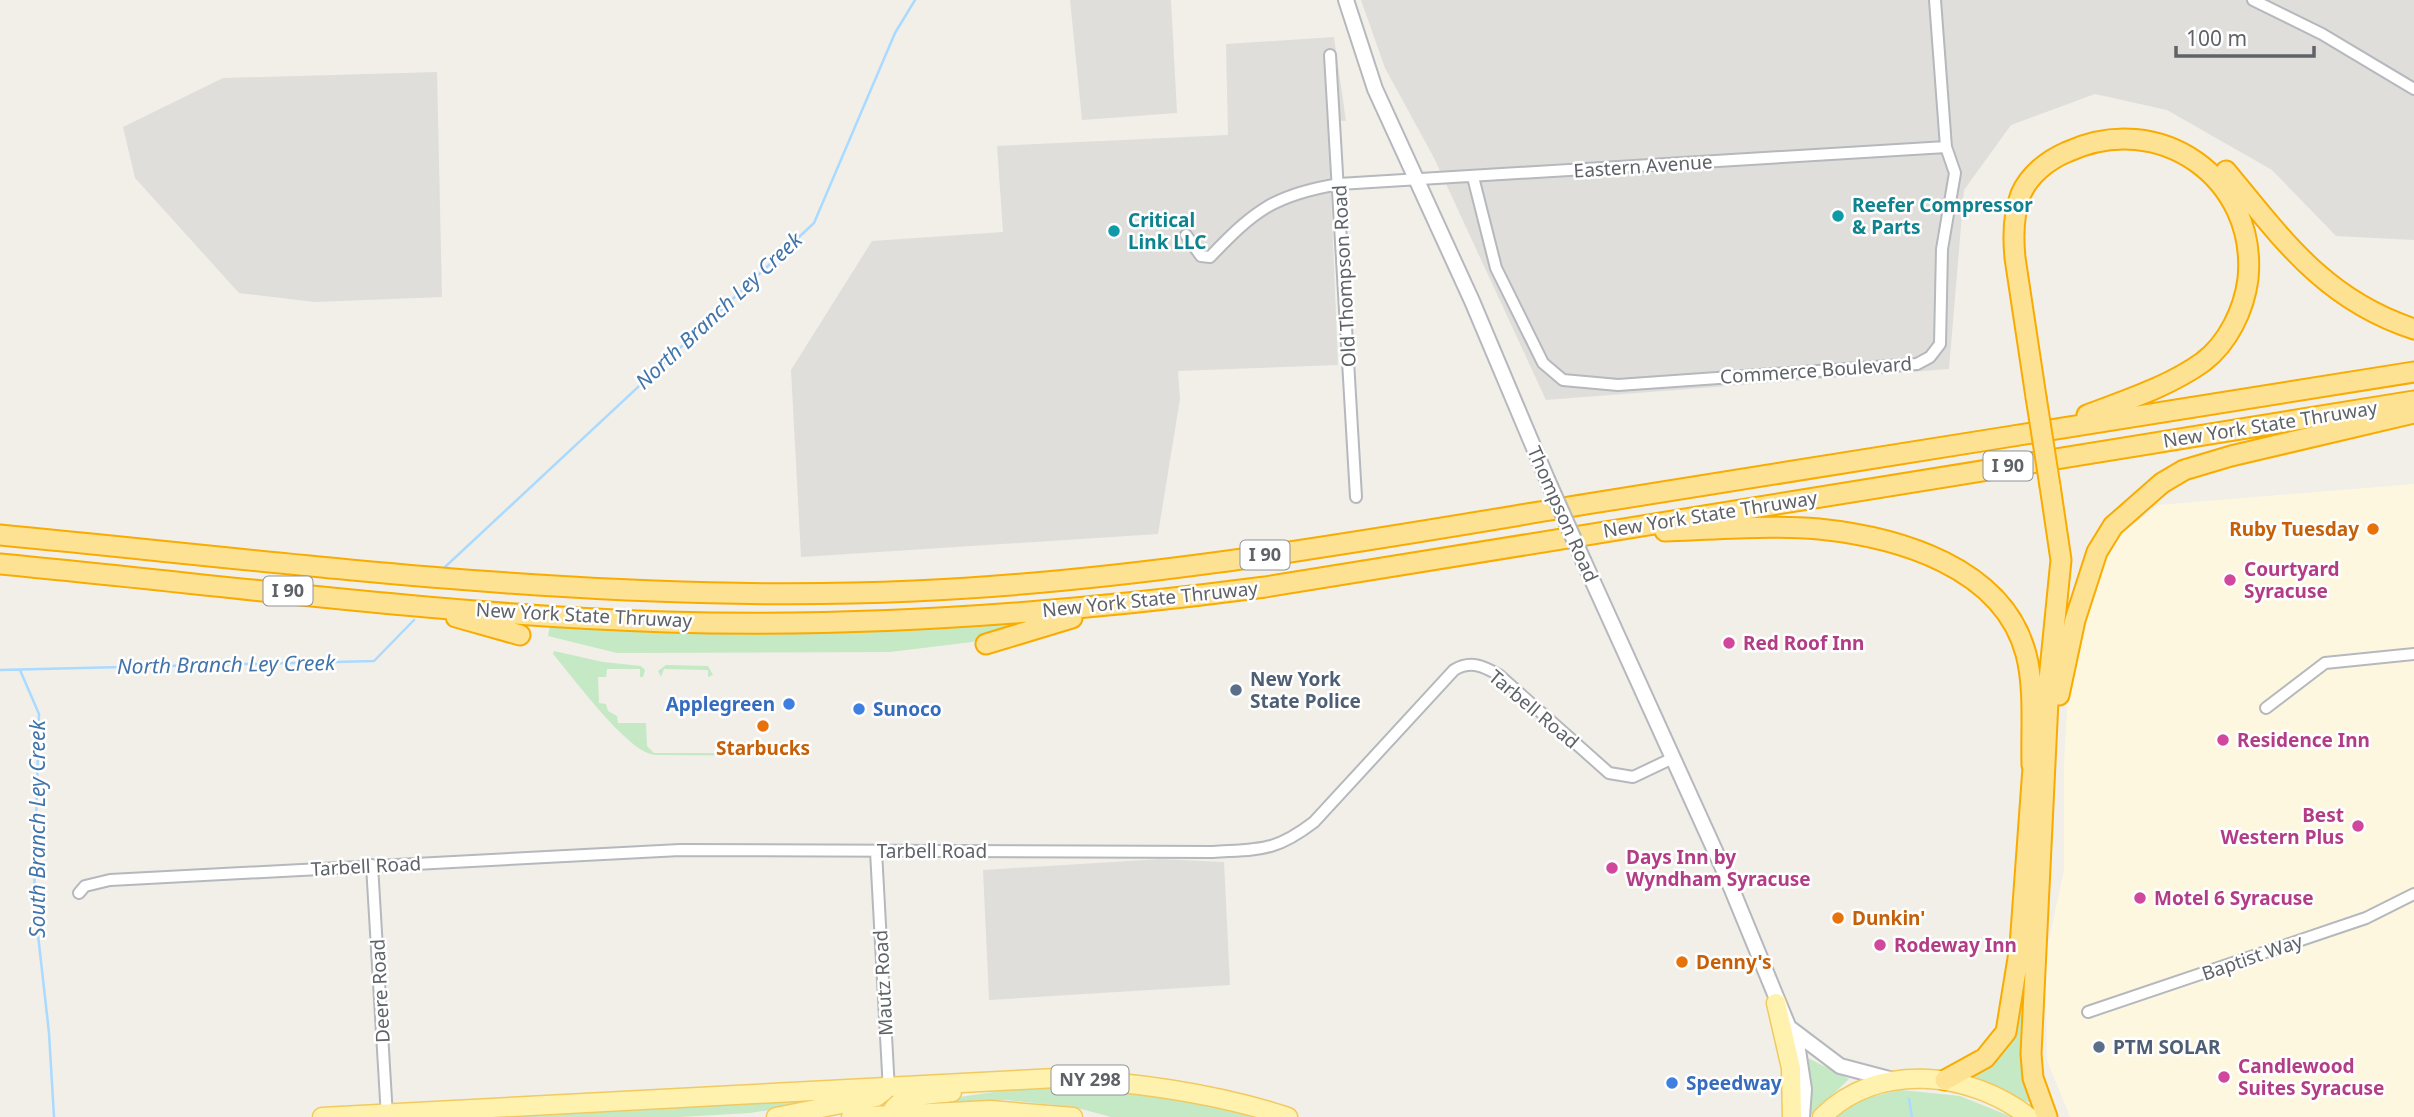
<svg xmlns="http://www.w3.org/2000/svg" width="2414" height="1117" font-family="'Noto Sans',sans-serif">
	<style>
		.commercial { fill: #fef7e0 }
		.industrial { fill: #e0deda }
		.green { fill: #c5e8c5 }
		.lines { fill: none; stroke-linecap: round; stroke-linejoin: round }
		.stream { stroke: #aadaff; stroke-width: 2.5 }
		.minor-casing { stroke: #b5b8bc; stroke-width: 14 }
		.tertiary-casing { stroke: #b5b8bc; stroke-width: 18 }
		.primary-casing { stroke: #f2c960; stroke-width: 21 }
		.motorway-casing { stroke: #f9ab00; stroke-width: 23 }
		.minor { stroke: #fff; stroke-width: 10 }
		.tertiary { stroke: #fff; stroke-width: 14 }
		.primary { stroke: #fff2af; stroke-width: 18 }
		.motorway { stroke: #fde293; stroke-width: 19 }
		.tertiary-bridge-casing { stroke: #b5b8bc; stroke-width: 18; stroke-linecap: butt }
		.motorway-bridge-casing { stroke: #f9ab00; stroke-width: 23; stroke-linecap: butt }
		.tertiary-bridge { stroke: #fff; stroke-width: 14 }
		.motorway-bridge { stroke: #fde293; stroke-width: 19 }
		.culture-dot { fill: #0f9aa8; stroke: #fff; stroke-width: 2.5 }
		.food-dot { fill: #e8710a; stroke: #fff; stroke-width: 2.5 }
		.hotel-dot { fill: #d1479c; stroke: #fff; stroke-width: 2.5 }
		.service-dot { fill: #5c6f8a; stroke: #fff; stroke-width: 2.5 }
		.shop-dot { fill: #3f7fe0; stroke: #fff; stroke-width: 2.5 }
		.labels { text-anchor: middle; stroke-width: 5; stroke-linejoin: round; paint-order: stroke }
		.shield { fill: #fff; stroke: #8f9295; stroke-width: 2 }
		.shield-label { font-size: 18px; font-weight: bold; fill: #5f6368 }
		.street-label { font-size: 19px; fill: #5f6368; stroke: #fff }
		.culture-label { font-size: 19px; font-weight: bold; fill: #0d838f; stroke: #fff; text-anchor: start }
		.food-label { font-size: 19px; font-weight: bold; fill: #c56008; stroke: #fff; text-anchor: start }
		.hotel-label { font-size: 19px; font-weight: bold; fill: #b23c85; stroke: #fff; text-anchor: start }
		.service-label { font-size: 19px; font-weight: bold; fill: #4e5e75; stroke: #fff; text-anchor: start }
		.shop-label { font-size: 19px; font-weight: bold; fill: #366cbe; stroke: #fff; text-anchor: start }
		.water-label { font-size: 21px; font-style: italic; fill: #4174aa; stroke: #fff }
	</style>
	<rect width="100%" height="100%" fill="#f1efe8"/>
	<path class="commercial" d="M 2414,484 L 2414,1117 L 2070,1117 L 2047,1060 L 2045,959 L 2064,870 L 2064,763 L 2071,646 L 2109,543 L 2158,505 Z"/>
	<path class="industrial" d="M 1070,0 L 1171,0 L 1177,113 L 1082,120 Z
		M 1361,0 L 2414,0 L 2414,240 L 2336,236 L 2272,170 L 2167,110 L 2095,94 L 2011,125 L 1964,190 L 1949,369 L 1546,400 L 1434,158 L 1385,68 Z
		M 1334,37 L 1346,121 L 1328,120 L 1338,365 L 1178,371 L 1180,399 L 1158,534 L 801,557 L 791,370 L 872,241 L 1003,232 L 997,146 L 1228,135 L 1226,44 Z
		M 437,72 L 442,297 L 315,302 L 239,293 L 135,178 L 123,127 L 223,78 Z
		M 1161,859 L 1224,862 L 1230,985 L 989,1000 L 983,870 Z"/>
	<path class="green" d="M 1028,621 L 1012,630 L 972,642 L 890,652 L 617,653 L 548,636 L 550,625 C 710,633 868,634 1028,621 Z
		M 554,651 L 603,662 L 641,666 L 645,670 L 643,677 L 640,677 L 640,669 L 607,669 L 606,677 L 598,677 L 599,703 L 606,704 L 608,711 L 617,716 L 618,723 L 646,723 L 647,746 L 654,753 L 720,753 L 742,742 L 804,742 L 804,750 L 786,756 L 655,755 C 628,753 573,677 553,654 Z
		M 666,665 L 708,666 L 713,675 L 708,677 L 708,670 L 664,669 L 661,677 L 658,671 Z
		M 2028,954 L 2033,1104 L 1970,1079 L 2003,1054 L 2014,1036 Z
		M 1804,1056 L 1849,1079 L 1809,1117 Z
		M 1043,1085 L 1128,1090 L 1266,1117 L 1111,1117 L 1074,1107 L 1007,1100 L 911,1104 Z
		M 1901,1090 L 1960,1096 L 2012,1117 L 1836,1117 L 1862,1099 Z
		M 866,1095 L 750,1113 L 679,1117 L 505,1117 L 565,1109 Z"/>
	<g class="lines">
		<path class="stream" d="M 445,567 L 814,223 L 895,33 L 915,0
			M 0,670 L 374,661 L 414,620
			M 20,670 L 39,714 L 34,899 L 49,1033 L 54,1117
			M 1909,1099 L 1912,1117"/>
		<g class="minor-casing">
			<path id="minor" d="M 2253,0 L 2322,34 L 2414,89
				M 1330,55 L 1356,497
				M 1473,177 L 1496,268 L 1543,363 L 1563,380 L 1618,385 L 1917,364 L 1930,357 L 1940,344 L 1942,249 L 1955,173 L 1946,147 L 1935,0
				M 1186,235 L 1201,256 L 1210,257 C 1255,210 1274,195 1339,184 L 1946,147
				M 2266,708 L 2325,663 L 2414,654
				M 876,851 L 889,1091
				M 372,865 L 387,1117
				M 79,893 L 85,886 L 110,880 L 680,850 L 1213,852 C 1260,849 1275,852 1314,822 L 1454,670 C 1471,660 1483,666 1499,675 L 1609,773 L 1633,777 L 1671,759
				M 2088,1012 L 2366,918 L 2414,894"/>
		</g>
		<g class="tertiary-casing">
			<path id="tertiary" d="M 1346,0 L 1375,89 L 1472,301 L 1547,479
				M 1584,562 L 1726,875 L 1798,1050 L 1804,1089 L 1802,1117
				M 1791,1029 L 1840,1066 L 1893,1080"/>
		</g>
		<g class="primary-casing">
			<path id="primary" d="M 1776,1003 L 1791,1068 L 1792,1117
				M 890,1115 C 899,1093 931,1095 952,1092
				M 322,1117 L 1056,1078 C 1135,1082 1212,1092 1288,1117
				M 776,1117 L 876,1097 L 884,1091
				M 851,1117 L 990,1110 L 1073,1117
				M 1822,1117 C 1877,1061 1970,1071 2029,1117"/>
		</g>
		<g class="motorway-casing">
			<path id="motorway" d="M 2226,171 C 2283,240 2325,300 2414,329
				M 2036,397 L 2015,258 C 2013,237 2013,214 2021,194 C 2029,175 2048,160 2067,152 C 2159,109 2258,178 2248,279 C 2244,310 2228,343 2203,362 C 2168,387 2126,400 2087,415
				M 1665,531 C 1716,529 1769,525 1819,529 C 1898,537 2003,567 2026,654 C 2035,688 2031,730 2032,765
				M 0,535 C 304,564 609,605 914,591 C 1143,581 1368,540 1593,503 C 1867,459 2140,416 2414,372
				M 0,564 C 222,585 444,615 667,622 C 867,628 1067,613 1265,587 L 2414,401
				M 456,617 L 520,635
				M 986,644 L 1072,618
				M 2059,695 L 2075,620 L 2097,552 L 2113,526 L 2162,483 L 2184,470 L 2231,456 L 2414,413
				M 1945,1080 L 1985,1058 L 2006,1032 L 2020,946 L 2034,754
				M 2047,1117 L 2033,1078 L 2031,1054 L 2049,680 L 2061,560 L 2050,486"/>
		</g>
		<use href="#minor" class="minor"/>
		<use href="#tertiary" class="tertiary"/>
		<use href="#primary" class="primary"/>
		<use href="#motorway" class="motorway"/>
		<g class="tertiary-bridge-casing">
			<path id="tertiary-bridge" d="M 1547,479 L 1584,562"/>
		</g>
		<g class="motorway-bridge-casing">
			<path id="motorway-bridge" d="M 2036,397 L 2050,486"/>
		</g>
		<use href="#tertiary-bridge" class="tertiary-bridge"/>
		<use href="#motorway-bridge" class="motorway-bridge"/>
	</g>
	<g class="culture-dot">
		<circle cx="1838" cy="216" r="7"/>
		<circle cx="1114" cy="231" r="7"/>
	</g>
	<g class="food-dot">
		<circle cx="2373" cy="529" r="7"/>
		<circle cx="763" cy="726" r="7"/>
		<circle cx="1838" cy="918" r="7"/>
		<circle cx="1682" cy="962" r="7"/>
	</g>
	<g class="hotel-dot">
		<circle cx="2230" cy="580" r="7"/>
		<circle cx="1729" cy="643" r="7"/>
		<circle cx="2223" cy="740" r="7"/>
		<circle cx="2358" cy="826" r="7"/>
		<circle cx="1612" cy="868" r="7"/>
		<circle cx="2140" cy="898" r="7"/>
		<circle cx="1880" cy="945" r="7"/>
		<circle cx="2224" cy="1077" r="7"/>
	</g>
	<g class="service-dot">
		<circle cx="1236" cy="690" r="7"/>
		<circle cx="2099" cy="1047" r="7"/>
	</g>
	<g class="shop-dot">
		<circle cx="789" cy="704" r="7"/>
		<circle cx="859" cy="709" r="7"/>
		<circle cx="1672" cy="1083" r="7"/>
	</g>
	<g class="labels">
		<g class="shield">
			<rect x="1983.5" y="451.5" width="49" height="29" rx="5"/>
			<rect x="1240.5" y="540.5" width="49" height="29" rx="5"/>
			<rect x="263.5" y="576.5" width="49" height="29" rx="5"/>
			<rect x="1051.5" y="1065.5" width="77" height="29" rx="5"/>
		</g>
		<g class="shield-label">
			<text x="2008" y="472">I 90</text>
			<text x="1265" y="561">I 90</text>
			<text x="288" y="597">I 90</text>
			<text x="1090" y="1086">NY 298</text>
		</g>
		<g class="street-label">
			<text transform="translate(1643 166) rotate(-4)" y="7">Eastern Avenue</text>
			<text transform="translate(1344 276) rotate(-93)" y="7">Old Thompson Road</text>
			<text transform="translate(1816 370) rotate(-4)" y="7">Commerce Boulevard</text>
			<text transform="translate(2270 424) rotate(-9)" y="7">New York State Thruway</text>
			<text transform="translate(1563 514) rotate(66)" y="7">Thompson Road</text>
			<text transform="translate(1710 514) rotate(-9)" y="7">New York State Thruway</text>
			<text transform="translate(1150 599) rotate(-6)" y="7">New York State Thruway</text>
			<text transform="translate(584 615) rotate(3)" y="7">New York State Thruway</text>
			<text transform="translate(1534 709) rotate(40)" y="7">Tarbell Road</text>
			<text x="932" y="858">Tarbell Road</text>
			<text transform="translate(366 866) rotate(-3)" y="7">Tarbell Road</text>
			<text transform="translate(2252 957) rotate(-19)" y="7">Baptist Way</text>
			<text transform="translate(883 983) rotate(-93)" y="7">Mautz Road</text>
			<text transform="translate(380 991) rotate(-93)" y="7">Deere Road</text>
		</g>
		<g class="culture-label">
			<text x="1852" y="212">Reefer Compressor<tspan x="1852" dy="22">&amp; Parts</tspan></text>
			<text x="1128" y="227">Critical<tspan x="1128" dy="22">Link LLC</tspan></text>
		</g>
		<g class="food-label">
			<text x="2359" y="536" text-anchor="end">Ruby Tuesday</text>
			<text x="763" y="755" text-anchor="middle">Starbucks</text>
			<text x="1852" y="925">Dunkin'</text>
			<text x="1696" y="969">Denny's</text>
		</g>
		<g class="hotel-label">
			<text x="2244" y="576">Courtyard<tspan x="2244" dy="22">Syracuse</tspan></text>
			<text x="1743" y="650">Red Roof Inn</text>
			<text x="2237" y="747">Residence Inn</text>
			<text x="2344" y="822" text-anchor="end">Best<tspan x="2344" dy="22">Western Plus</tspan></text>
			<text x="1626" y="864">Days Inn by<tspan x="1626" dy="22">Wyndham Syracuse</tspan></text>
			<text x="2154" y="905">Motel 6 Syracuse</text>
			<text x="1894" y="952">Rodeway Inn</text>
			<text x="2238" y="1073">Candlewood<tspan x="2238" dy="22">Suites Syracuse</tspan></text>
		</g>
		<g class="service-label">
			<text x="1250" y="686">New York<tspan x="1250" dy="22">State Police</tspan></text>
			<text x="2113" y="1054">PTM SOLAR</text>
		</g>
		<g class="shop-label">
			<text x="775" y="711" text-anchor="end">Applegreen</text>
			<text x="873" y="716">Sunoco</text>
			<text x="1686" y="1090">Speedway</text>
		</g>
		<g class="water-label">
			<text transform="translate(719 311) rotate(-43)" y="7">North Branch Ley Creek</text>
			<text transform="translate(226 665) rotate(-1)" y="7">North Branch Ley Creek</text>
			<text transform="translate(38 829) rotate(-90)" y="7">South Branch Ley Creek</text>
		</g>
	</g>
	<path d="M2176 46v10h138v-10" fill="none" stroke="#5f6368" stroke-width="3.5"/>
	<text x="2186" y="46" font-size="21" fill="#5f6368" stroke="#ffffff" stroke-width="5" paint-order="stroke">100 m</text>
</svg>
